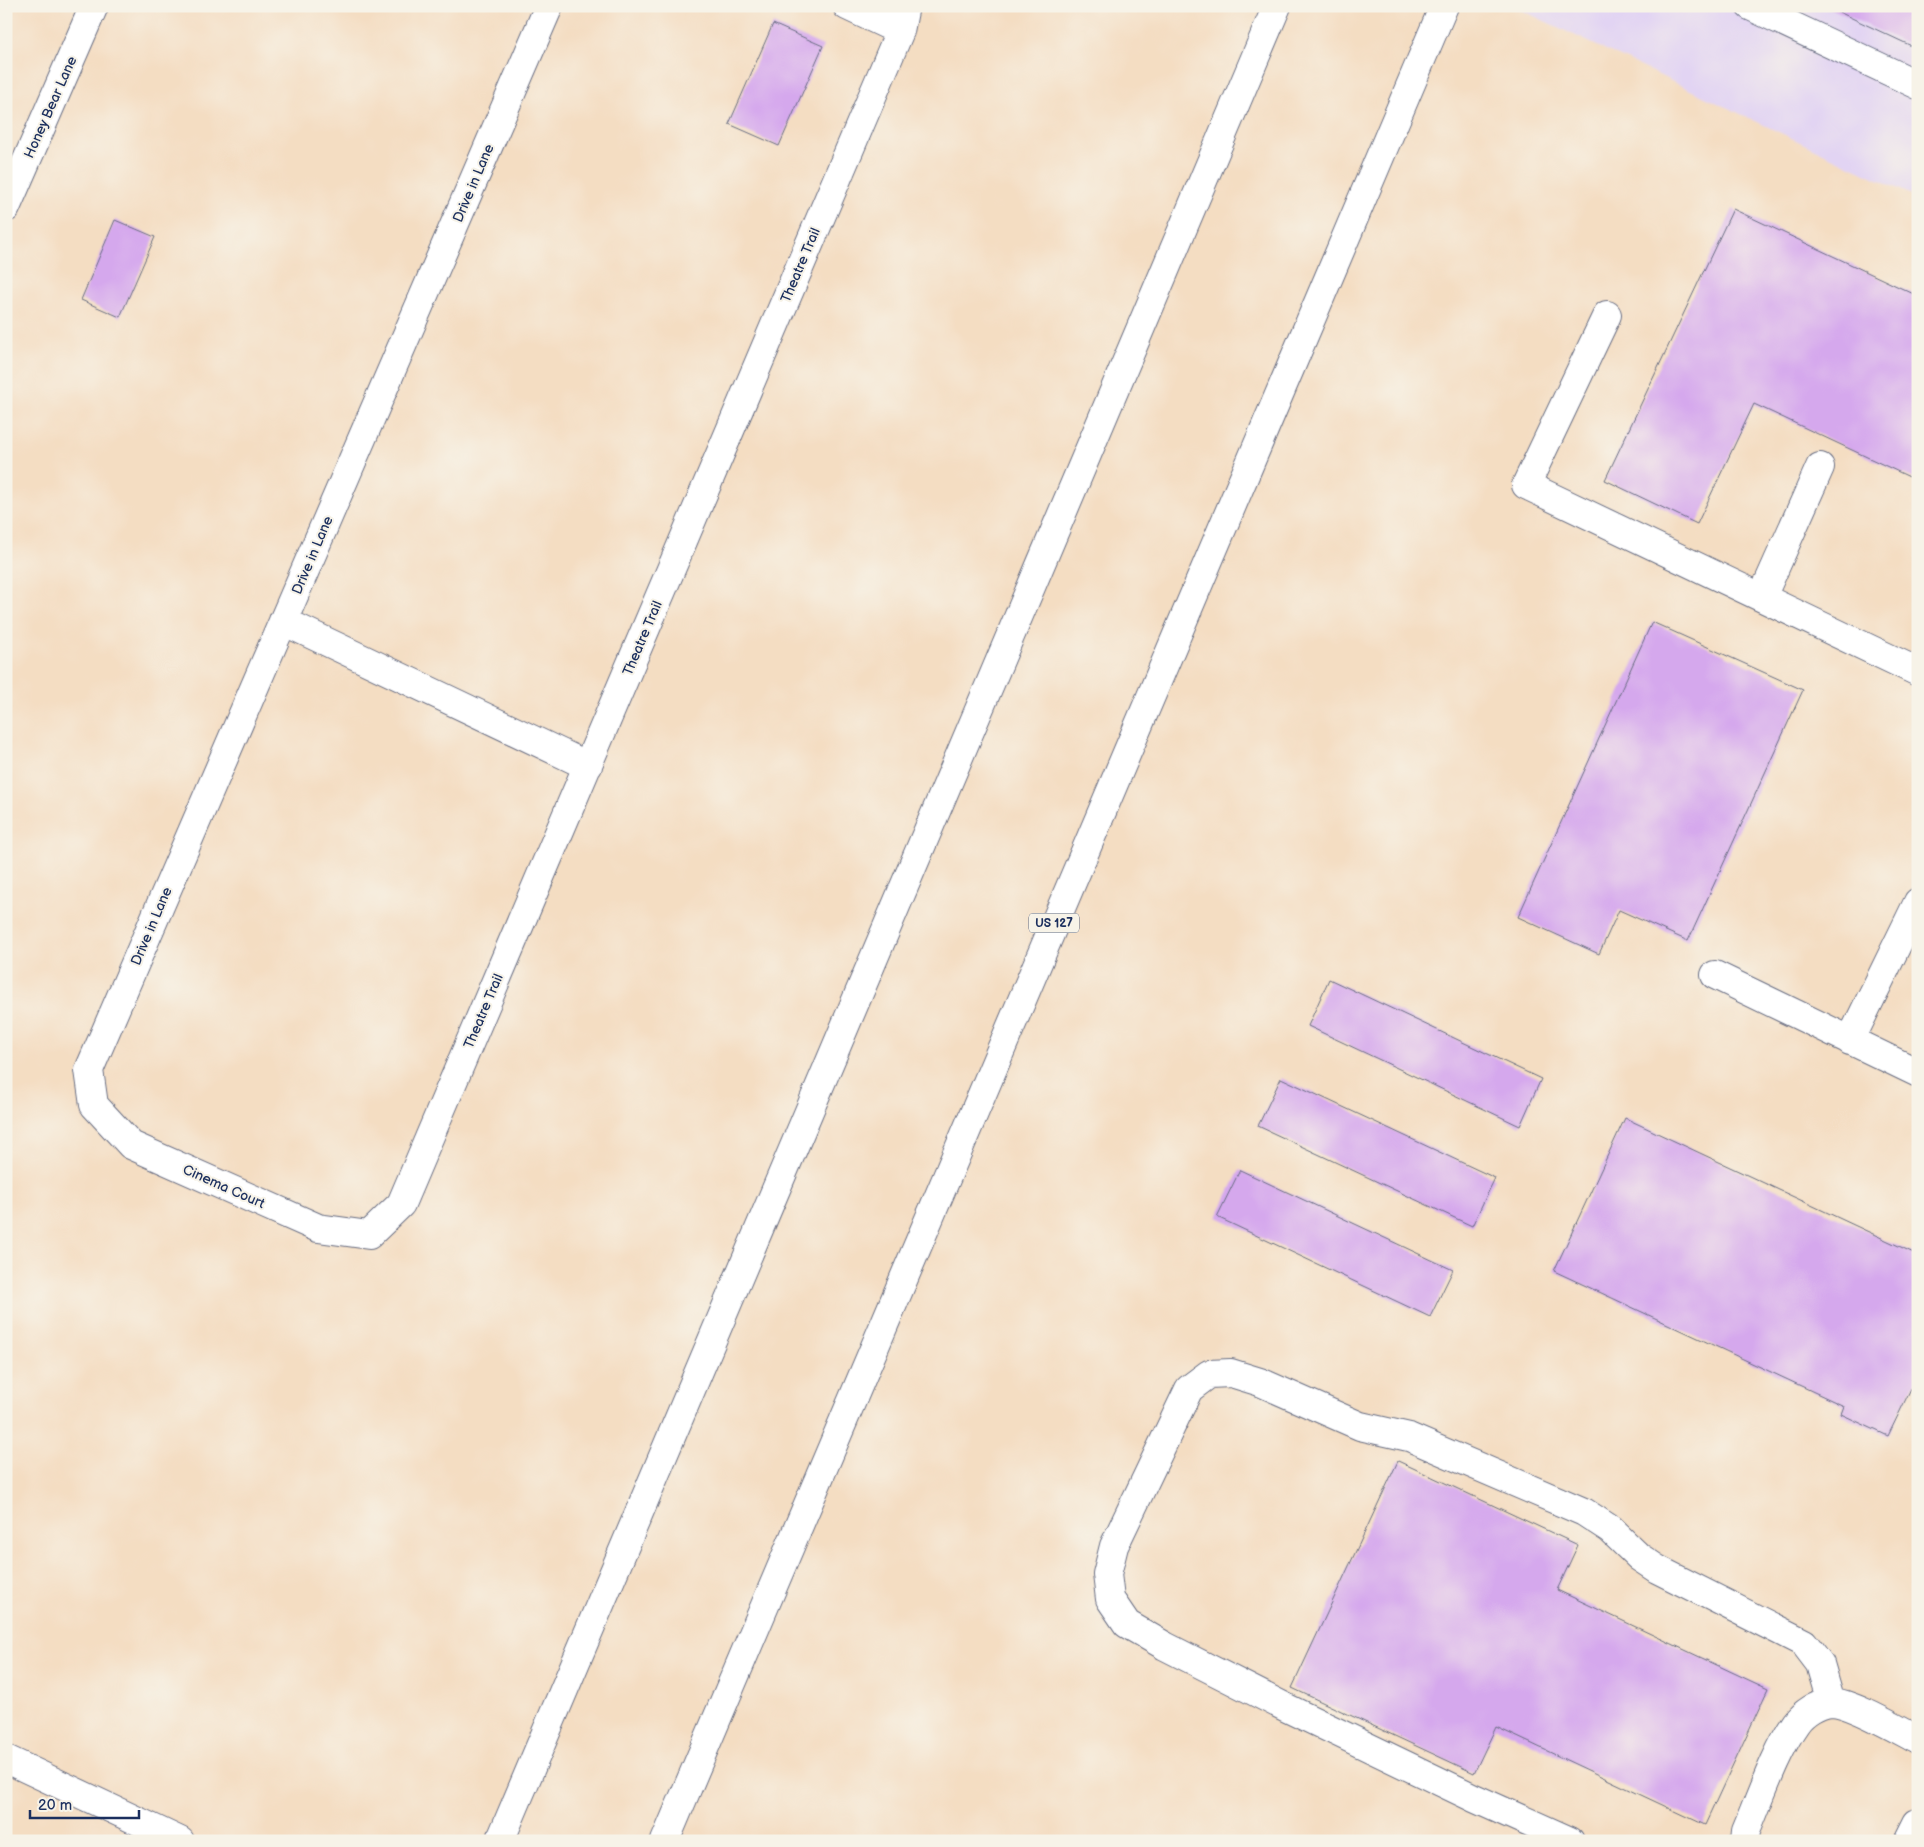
<svg xmlns="http://www.w3.org/2000/svg" width="1924" height="1847" font-family="'Balsamiq Sans',sans-serif">
	<style>
		.built { fill: #e2d4f3 }
		.building { fill: #d5a8ed }
		.lines { fill: none; stroke-linecap: round; stroke-linejoin: round }
		.minor-casing { stroke: #676c81; stroke-width: 30 }
		.highway-casing { stroke: #676c81; stroke-width: 30 }
		.minor { stroke: #fff; stroke-width: 28 }
		.highway { stroke: #fff; stroke-width: 28 }
		.labels { text-anchor: middle; stroke-width: 4; stroke-linejoin: round; paint-order: stroke }
		.shield { fill: #f7f3e8; stroke: #5d6a87; stroke-width: 1 }
		.shield-label { font-size: 12px; font-weight: bold; fill: #1b2f5e }
		.street-label { font-size: 14px; fill: #1b2f5e; stroke: #f7f3e8 }
	</style>
	<rect width="100%" height="100%" fill="#f7f3e8"/>
	<filter id="ink" filterUnits="userSpaceOnUse"><feTurbulence type="fractalNoise" baseFrequency=".02" numOctaves="2"/><feDisplacementMap in="SourceGraphic" scale="10" xChannelSelector="R" yChannelSelector="G"/><feConvolveMatrix kernelMatrix="1 2 1 2 8 2 1 2 1" color-interpolation-filters="sRGB"/></filter>
	<filter id="wash" filterUnits="userSpaceOnUse"><feTurbulence type="fractalNoise" baseFrequency=".0096" numOctaves="4" result="noise"/><feDisplacementMap in="SourceGraphic" scale="20" xChannelSelector="R" yChannelSelector="G"/><feGaussianBlur stdDeviation="1.12" result="paint"/><feColorMatrix in="noise" values="0 0 0 0 0 0 0 0 0 0 0 0 0 0 0 0 0 1.4 0 .05"/><feComposite in="paint" operator="in"/></filter>
	<g filter="url(#wash)">
		<rect width="100%" height="100%" fill="#f4ddc2"/>
		<path class="built" d="M 1513,6 L 1918,6 L 1918,198 Z"/>
		<g id="blocks">
			<path class="building" d="M 1826,6 L 1918,6 L 1918,49 Z
				M 773,24 L 823,46 L 779,146 L 729,124 Z
				M 1733,209 L 1918,296 L 1918,481 L 1754,404 L 1697,524 L 1605,480 Z
				M 115,220 L 155,237 L 120,317 L 81,300 Z
				M 1652,622 L 1803,690 L 1688,941 L 1619,910 L 1599,954 L 1518,917 Z
				M 1329,979 L 1541,1079 L 1520,1126 L 1308,1026 Z
				M 1281,1078 L 1495,1178 L 1472,1226 L 1258,1126 Z
				M 1625,1118 L 1918,1255 L 1918,1374 L 1888,1436 L 1841,1414 L 1844,1406 L 1554,1271 Z
				M 1240,1170 L 1453,1270 L 1430,1317 L 1217,1217 Z
				M 1398,1461 L 1578,1545 L 1557,1590 L 1768,1689 L 1705,1825 L 1496,1727 L 1474,1773 L 1292,1688 Z"/>
		</g>
	</g>
	<g filter="url(#ink)">
		<use href="#blocks" fill-opacity="0" stroke="#676c81" stroke-width="1"/>
		<g class="lines">
			<g class="minor-casing">
				<path id="minor" d="M 549,6 L 89,1070 L 94,1105 L 131,1145 L 318,1228 L 369,1235 L 401,1204 L 900,31 L 905,6
					M 847,6 L 900,31
					M 1750,6 L 1918,85
					M 6,208 L 94,6
					M 1607,315 L 1526,485 L 1918,672
					M 1762,597 L 1820,467
					M 283,621 L 588,766
					M 1715,975 L 1918,1073
					M 1850,1041 L 1918,902
					M 6,1759 L 180,1841
					M 1570,1841 L 1474,1798 L 1287,1708 L 1165,1646 L 1127,1624 L 1110,1599 L 1107,1574 L 1114,1546 L 1189,1389 L 1209,1374 L 1231,1373 L 1260,1382 L 1360,1426 L 1409,1437 L 1584,1512 L 1610,1529 L 1639,1557 L 1657,1569 L 1804,1643 L 1820,1664 L 1831,1702
					M 1745,1841 L 1746,1831 C 1760,1798 1776,1751 1796,1723 C 1803,1713 1818,1703 1831,1702 C 1850,1702 1899,1730 1918,1740
					M 1909,1841 L 1918,1823"/>
			</g>
			<g class="highway-casing">
				<path id="highway" d="M 500,1841 L 1277,6
					M 665,1841 L 1444,6"/>
			</g>
			<use href="#minor" class="minor"/>
			<use href="#highway" class="highway"/>
		</g>
	</g>
	<g class="labels">
		<rect class="shield" x="1029" y="913.5" width="50" height="19" rx="4"/>
		<g class="shield-label">
			<text x="1054" y="927">US 127</text>
		</g>
		<g class="street-label">
			<text transform="translate(50 107) rotate(-66)" y="5">Honey Bear Lane</text>
			<text transform="translate(473 183) rotate(-67)" y="5">Drive in Lane</text>
			<text transform="translate(800 265) rotate(-67)" y="5">Theatre Trail</text>
			<text transform="translate(312 555) rotate(-67)" y="5">Drive in Lane</text>
			<text transform="translate(642 638) rotate(-67)" y="5">Theatre Trail</text>
			<text transform="translate(151 926) rotate(-67)" y="5">Drive in Lane</text>
			<text transform="translate(483 1011) rotate(-67)" y="5">Theatre Trail</text>
			<text transform="translate(224 1186) rotate(24)" y="5">Cinema Court</text>
		</g>
	</g>
	<rect width="1924" height="1847" fill="none" stroke="#f7f3e8" stroke-width="25"/>
	<path d="M30 1810v8h109v-8" fill="none" stroke="#1b2f5e" stroke-width="2.5"/>
	<text x="38" y="1810" font-size="15" fill="#1b2f5e" stroke="#f7f3e8" stroke-width="4" paint-order="stroke">20 m</text>
</svg>
